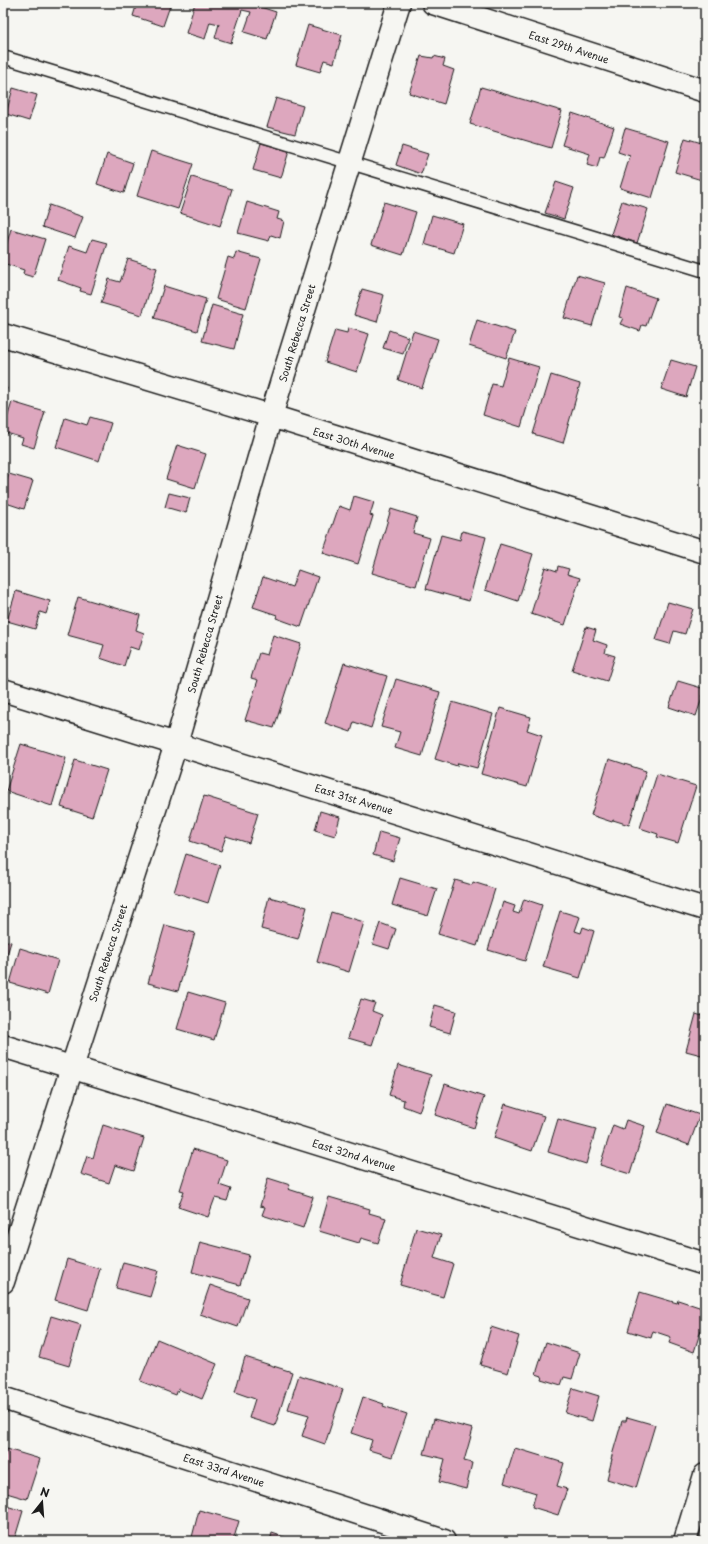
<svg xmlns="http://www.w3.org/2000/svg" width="708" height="1544" font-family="'Playpen Sans',sans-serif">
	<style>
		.building { fill: #dda7be; stroke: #1c1c1c }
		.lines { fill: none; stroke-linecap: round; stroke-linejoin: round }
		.lane-casing { stroke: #1c1c1c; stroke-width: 15 }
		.street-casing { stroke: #1c1c1c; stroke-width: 25 }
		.secondary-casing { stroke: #1c1c1c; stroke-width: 25 }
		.lane { stroke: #f6f6f2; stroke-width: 12 }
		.street { stroke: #f6f6f2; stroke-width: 22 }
		.secondary { stroke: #f6f6f2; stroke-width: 22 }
		.labels { text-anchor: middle; stroke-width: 3; stroke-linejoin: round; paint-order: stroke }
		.street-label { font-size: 10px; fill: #1c1c1c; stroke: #f6f6f2 }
	</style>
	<rect width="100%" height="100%" fill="#f6f6f2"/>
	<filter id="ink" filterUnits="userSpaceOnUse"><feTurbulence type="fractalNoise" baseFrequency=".025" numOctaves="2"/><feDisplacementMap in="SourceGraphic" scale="8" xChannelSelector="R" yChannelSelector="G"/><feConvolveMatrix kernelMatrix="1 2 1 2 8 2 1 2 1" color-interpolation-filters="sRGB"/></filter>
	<g filter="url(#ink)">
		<path class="building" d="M 137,3 L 171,3 L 163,26 L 133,16 Z
			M 195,3 L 248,3 L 276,12 L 267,39 L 244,32 L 251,12 L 242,10 L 231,43 L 215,38 L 219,24 L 210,22 L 205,39 L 186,33 Z
			M 308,25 L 342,35 L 334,63 L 324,60 L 320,72 L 296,65 Z
			M 421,56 L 433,58 L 434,56 L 445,59 L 443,66 L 454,70 L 444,104 L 409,93 Z
			M 481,87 L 562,111 L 551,148 L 470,124 Z
			M 13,88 L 37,95 L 29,121 L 6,114 Z
			M 276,98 L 303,106 L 295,134 L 267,127 Z
			M 572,113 L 614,127 L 604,158 L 600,157 L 597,168 L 587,165 L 590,154 L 562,145 Z
			M 625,128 L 669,141 L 652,198 L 620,188 L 630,156 L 618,152 Z
			M 685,138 L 705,144 L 705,181 L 675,172 Z
			M 261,143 L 289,151 L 281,178 L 253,170 Z
			M 402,146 L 428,154 L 421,174 L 396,165 Z
			M 151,151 L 193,164 L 178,209 L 137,196 Z
			M 107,154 L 133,163 L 124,193 L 97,184 Z
			M 192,177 L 232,189 L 220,226 L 180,213 Z
			M 556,182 L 574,188 L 564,219 L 545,213 Z
			M 622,201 L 648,209 L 637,243 L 611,234 Z
			M 247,202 L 279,212 L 277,219 L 284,221 L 280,238 L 271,235 L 269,241 L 238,233 Z
			M 384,202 L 416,212 L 403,255 L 371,245 Z
			M 49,205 L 83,217 L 75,238 L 42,227 Z
			M 432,215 L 463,224 L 454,253 L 424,244 Z
			M 11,229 L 45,239 L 33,277 L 23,274 L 24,270 L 3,263 L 3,256 Z
			M 92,239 L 107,243 L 91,294 L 80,291 L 81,288 L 58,280 L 69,246 L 87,252 Z
			M 236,252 L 261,259 L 246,308 L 216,299 L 228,257 L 234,259 Z
			M 128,259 L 157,268 L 142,315 L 101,303 L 109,279 L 120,282 Z
			M 577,275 L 605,283 L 592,326 L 564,318 Z
			M 164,286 L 206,299 L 197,331 L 154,318 Z
			M 627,288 L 656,298 L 646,326 L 642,325 L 640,331 L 620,324 L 623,318 L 619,317 Z
			M 362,289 L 384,295 L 377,322 L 354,315 Z
			M 212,305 L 243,314 L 234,349 L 202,341 Z
			M 477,320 L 515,332 L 506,358 L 469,346 Z
			M 348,328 L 369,334 L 357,372 L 325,362 L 335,330 L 347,333 Z
			M 389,330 L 408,337 L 403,354 L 383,348 Z
			M 413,331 L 438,339 L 422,388 L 398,380 Z
			M 509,358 L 539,367 L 521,427 L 483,415 L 492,384 L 501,386 Z
			M 671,360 L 695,367 L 686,397 L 661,389 Z
			M 551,375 L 580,384 L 563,443 L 533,434 Z
			M 3,387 L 7,388 L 3,402 Z
			M 12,402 L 45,412 L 34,448 L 21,444 L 23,438 L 3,432 Z
			M 90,417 L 111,423 L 99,461 L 56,447 L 65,418 L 87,425 Z
			M 177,445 L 206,454 L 195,488 L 166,479 Z
			M 9,474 L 33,481 L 24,509 L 3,502 L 3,490 Z
			M 169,493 L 190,498 L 186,513 L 165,507 Z
			M 354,496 L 374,502 L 370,515 L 373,516 L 358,564 L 323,553 L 339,506 L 350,510 Z
			M 391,509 L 417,517 L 413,533 L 430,538 L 416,586 L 372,573 Z
			M 462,531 L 486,537 L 469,601 L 426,589 L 441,535 L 460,540 Z
			M 500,544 L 533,554 L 518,601 L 485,590 Z
			M 558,566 L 569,569 L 567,574 L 580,578 L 565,625 L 531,614 L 545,567 L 557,571 Z
			M 298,570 L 318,577 L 301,627 L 276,618 L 277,615 L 253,607 L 263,577 L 292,587 Z
			M 16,591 L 50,601 L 46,614 L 40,612 L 35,629 L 7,621 Z
			M 78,597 L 140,615 L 136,630 L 144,633 L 139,650 L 130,647 L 124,666 L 100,658 L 104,645 L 67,635 Z
			M 668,602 L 693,609 L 685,634 L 674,631 L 670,644 L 656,640 Z
			M 586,627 L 596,630 L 593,640 L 607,645 L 605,653 L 615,656 L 607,681 L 572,670 Z
			M 273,635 L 301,644 L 274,728 L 245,720 L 258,680 L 251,678 L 259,653 L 267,655 Z
			M 344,663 L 387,676 L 371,728 L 354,722 L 351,732 L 325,723 Z
			M 396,679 L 440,692 L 422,756 L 395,748 L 400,732 L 381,727 Z
			M 678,681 L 705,689 L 696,716 L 669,707 Z
			M 452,702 L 493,714 L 477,768 L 458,763 L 457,766 L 435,759 Z
			M 500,708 L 531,717 L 527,730 L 542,735 L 527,787 L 481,774 Z
			M 3,741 L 7,743 L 3,754 Z
			M 21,744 L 66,758 L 52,806 L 6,791 Z
			M 609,759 L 646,771 L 629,825 L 613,820 L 612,822 L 591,815 Z
			M 75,760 L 107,770 L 92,817 L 61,807 Z
			M 657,774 L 696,786 L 678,843 L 657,837 L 658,834 L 640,828 Z
			M 204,796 L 258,813 L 249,843 L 226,836 L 221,851 L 190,841 Z
			M 320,811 L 340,817 L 335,836 L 315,830 Z
			M 379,832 L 400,838 L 393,861 L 373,855 Z
			M 186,854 L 220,865 L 208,903 L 174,892 Z
			M 400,878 L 437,889 L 428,916 L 392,905 Z
			M 455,880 L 472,885 L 473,882 L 495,889 L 477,946 L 438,934 Z
			M 269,897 L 307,907 L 298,939 L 261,929 Z
			M 524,899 L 542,905 L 525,961 L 488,950 L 503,902 L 515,906 L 513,912 L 519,914 Z
			M 560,911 L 580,917 L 575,931 L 581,933 L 583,927 L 594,931 L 580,978 L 543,967 Z
			M 331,912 L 364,922 L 349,972 L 317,962 Z
			M 380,923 L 396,929 L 389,949 L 373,944 Z
			M 165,925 L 195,933 L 178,991 L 148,983 Z
			M 3,940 L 11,942 L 3,967 Z
			M 20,948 L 58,960 L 48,994 L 10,983 Z
			M 188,992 L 225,1003 L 214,1040 L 177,1029 Z
			M 361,999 L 375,1003 L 372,1011 L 382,1015 L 372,1045 L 348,1038 Z
			M 435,1005 L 456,1011 L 450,1033 L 429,1027 Z
			M 696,1014 L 705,1017 L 705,1056 L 686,1051 Z
			M 398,1065 L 431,1075 L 419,1112 L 403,1106 L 404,1100 L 389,1095 Z
			M 445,1084 L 484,1097 L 474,1128 L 435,1115 Z
			M 505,1104 L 544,1116 L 532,1151 L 494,1138 Z
			M 667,1104 L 700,1115 L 689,1145 L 657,1133 Z
			M 558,1119 L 596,1129 L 586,1164 L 548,1152 Z
			M 626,1120 L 645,1126 L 630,1174 L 600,1165 L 613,1125 L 623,1129 Z
			M 103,1125 L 144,1138 L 134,1171 L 115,1165 L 109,1183 L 81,1174 L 87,1156 L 93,1158 Z
			M 193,1149 L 227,1160 L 219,1185 L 231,1189 L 227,1201 L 215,1198 L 208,1217 L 178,1207 L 184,1191 L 180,1190 Z
			M 268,1178 L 290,1185 L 288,1189 L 313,1197 L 303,1228 L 262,1215 L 265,1207 L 260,1206 Z
			M 329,1197 L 370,1209 L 369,1213 L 386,1218 L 378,1243 L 361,1238 L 359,1243 L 319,1231 Z
			M 416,1228 L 441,1235 L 434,1258 L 453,1264 L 443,1297 L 400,1285 Z
			M 200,1242 L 249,1255 L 240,1285 L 192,1272 Z
			M 67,1259 L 100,1269 L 88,1310 L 55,1300 Z
			M 123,1262 L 158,1271 L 150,1297 L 116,1288 Z
			M 210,1285 L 248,1298 L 238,1327 L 200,1314 Z
			M 640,1292 L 677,1303 L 678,1300 L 705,1309 L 705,1317 L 694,1352 L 669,1343 L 671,1337 L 653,1331 L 651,1338 L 628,1331 Z
			M 51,1316 L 81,1325 L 69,1366 L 39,1357 Z
			M 491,1327 L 519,1336 L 508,1373 L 480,1365 Z
			M 157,1339 L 217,1364 L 202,1399 L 178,1389 L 176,1395 L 140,1381 Z
			M 546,1342 L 580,1353 L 572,1379 L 564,1377 L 561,1385 L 541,1379 L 542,1376 L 536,1374 Z
			M 245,1357 L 292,1372 L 275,1426 L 249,1418 L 255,1399 L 235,1392 Z
			M 299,1375 L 343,1389 L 325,1444 L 302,1436 L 309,1415 L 288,1409 Z
			M 573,1388 L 599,1396 L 592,1421 L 565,1413 Z
			M 363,1397 L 384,1404 L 383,1406 L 407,1414 L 392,1457 L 369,1450 L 372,1440 L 351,1433 Z
			M 627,1417 L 655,1425 L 636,1488 L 607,1479 L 612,1459 L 611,1459 L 622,1421 L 626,1421 Z
			M 434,1419 L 473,1429 L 464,1461 L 472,1463 L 466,1489 L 439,1482 L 445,1459 L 424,1454 Z
			M 515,1448 L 564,1463 L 557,1486 L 567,1489 L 558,1515 L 532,1507 L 536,1493 L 504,1483 Z
			M 7,1449 L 40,1459 L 27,1499 L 3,1492 L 3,1462 Z
			M 3,1505 L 23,1511 L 14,1541 L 3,1541 Z
			M 199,1510 L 239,1521 L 233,1541 L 191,1541 Z
			M 272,1533 L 296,1541 L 270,1541 Z"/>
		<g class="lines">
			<g class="lane-casing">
				<path id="lane" d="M 3,57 L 705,271"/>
			</g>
			<g class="street-casing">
				<path id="street" d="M 3,335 L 271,416 L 705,552
					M 3,690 L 705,909
					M 3,1046 L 705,1264
					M 3,1282 L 176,744 L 271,416 L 399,3
					M 3,1398 L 444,1541
					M 685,1541 L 705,1475"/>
			</g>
			<g class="secondary-casing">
				<path id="secondary" d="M 433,3 L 705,91"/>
			</g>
			<use href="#lane" class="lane"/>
			<use href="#street" class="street"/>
			<use href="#secondary" class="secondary"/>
		</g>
	</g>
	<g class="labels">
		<g class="street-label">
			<text transform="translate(569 47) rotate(18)" y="4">East 29th Avenue</text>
			<text transform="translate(297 333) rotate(-73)" y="4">South Rebecca Street</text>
			<text transform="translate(354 443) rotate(17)" y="4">East 30th Avenue</text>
			<text transform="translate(205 644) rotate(-74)" y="4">South Rebecca Street</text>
			<text transform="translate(354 799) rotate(17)" y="4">East 31st Avenue</text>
			<text transform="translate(108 953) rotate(-72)" y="4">South Rebecca Street</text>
			<text transform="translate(354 1155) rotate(17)" y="4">East 32nd Avenue</text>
			<text transform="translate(224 1470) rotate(18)" y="4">East 33rd Avenue</text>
		</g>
	</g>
	<rect width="708" height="1544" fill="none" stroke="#f6f6f2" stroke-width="16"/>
	<rect x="8" y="8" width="692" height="1528" fill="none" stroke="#1c1c1c" stroke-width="1.5" filter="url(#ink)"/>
	<g transform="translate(42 1502) rotate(17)" stroke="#f6f6f2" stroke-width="3" paint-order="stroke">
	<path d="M0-3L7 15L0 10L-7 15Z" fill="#1c1c1c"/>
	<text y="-6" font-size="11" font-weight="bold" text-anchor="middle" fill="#1c1c1c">N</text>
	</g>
</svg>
